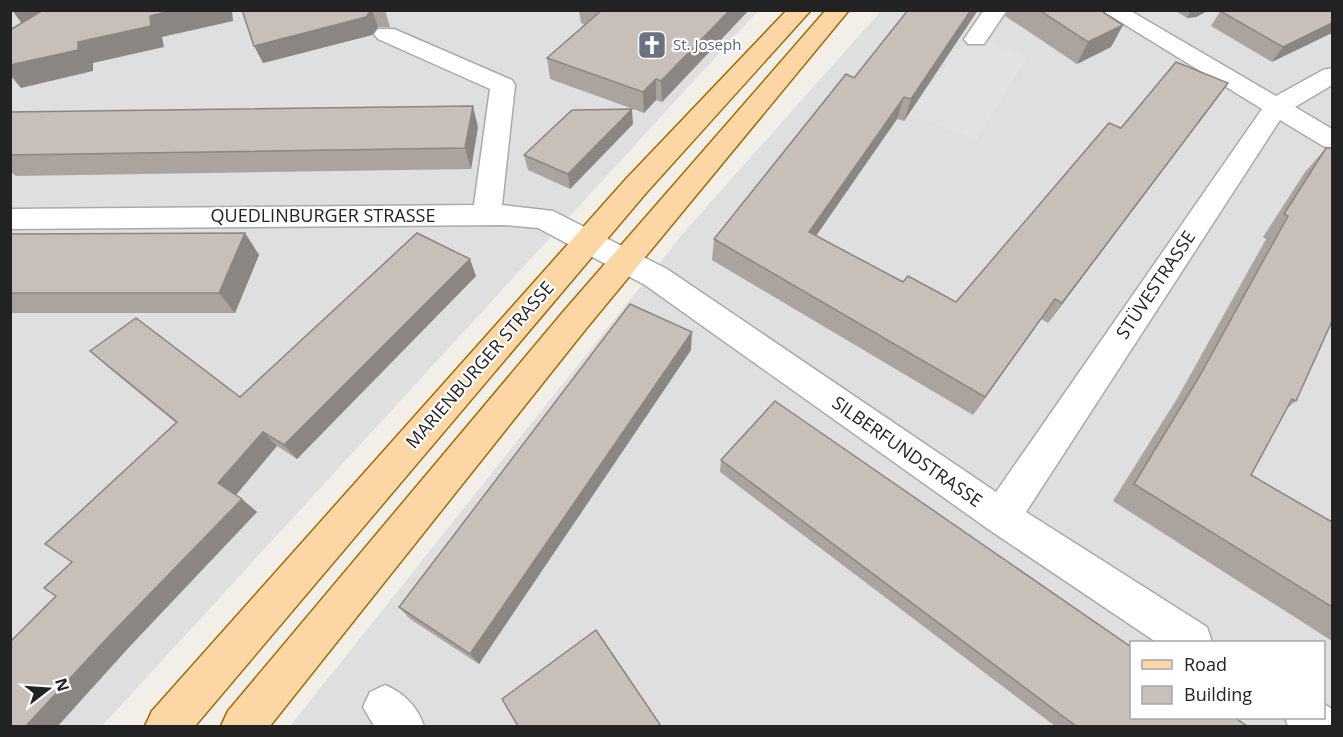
<svg xmlns="http://www.w3.org/2000/svg" width="1343" height="737" font-family="'Open Sans',sans-serif">
	<style>
		.residential { fill: #e0dfdf; fill-rule: evenodd }
		.parking { fill: #e2e2e2 }
		.lines { fill: none; stroke-linecap: round; stroke-linejoin: round }
		.minor-casing { stroke: #a9a9a9; stroke-width: 3 }
		.major-casing { stroke: #a06b00; stroke-width: 3 }
		.minor { fill: #fff; fill-rule: evenodd }
		.major { fill: #fcd6a4; fill-rule: evenodd }
		.wall { fill: #aba49e }
		.shaded-wall { fill: #8b8681 }
		.building { fill: #c7bfb8; stroke: #8b8681; stroke-width: 1.5 }
		.labels { text-anchor: middle; stroke-width: 4.5; stroke-linejoin: round; paint-order: stroke }
		.far-worship-label { font-size: 15px; fill: #5b616d; stroke: #fff; text-anchor: start }
		.street-label { font-size: 18px; fill: #222; stroke: #fff }
	</style>
	<rect width="100%" height="100%" fill="#f2efe9"/>
	<path class="residential" d="M 10,11 L 758,11 L 102,726 L 11,726 Z
		M 881,11 L 1332,11 L 1332,726 L 290,726 L 685,231 ZM 1132,642 L 1324,642 L 1324,718 L 1132,718 Z"/>
	<path class="parking" d="M 967,36 L 1028,56 L 976,140 L 910,115 Z"/>
	<g class="lines">
		<g class="minor-casing">
			<path id="minor" d="M 984,10 L 1007,10 L 984,44 L 968,44 L 964,39 Z
				M 1101,10 L 1129,10 L 1276,96 L 1323,70 L 1332,68 L 1332,85 L 1295,107 L 1332,129 L 1332,148 L 1323,146 L 1280,120 L 1026,512 L 1207,627 L 1212,642 L 1156,642 L 988,529 L 645,285 L 538,228 L 505,225 L 10,229 L 10,209 L 474,205 L 490,89 L 378,39 L 374,34 L 378,29 L 394,29 L 512,80 L 515,85 L 502,205 L 553,211 L 667,269 L 996,492 L 1262,109 Z
				M 385,685 C 404,693 417,706 424,726 L 374,726 L 363,707 L 370,692 Z
				M 1324,704 L 1332,709 L 1332,726 L 1288,726 L 1285,718 L 1324,718 Z"/>
		</g>
		<g class="major-casing">
			<path id="major" d="M 787,10 L 811,10 L 646,193 L 195,726 L 145,726 L 152,711 L 626,179 Z
				M 826,10 L 849,10 L 585,330 L 270,726 L 221,726 L 228,711 L 563,312 Z"/>
		</g>
		<use href="#minor" class="minor"/>
		<use href="#major" class="major"/>
	</g>
	<path class="wall" d="M 242,10 L 385,10 L 390,27 L 378,27 L 372,35 L 263,63 Z
		M 579,10 L 749,10 L 662,102 L 656,100 L 644,113 L 550,79 L 547,58 L 585,25 L 581,23 Z
		M 978,10 L 904,121 L 897,119 L 816,236 L 903,282 L 956,302 L 1121,128 L 1228,83 L 1048,323 L 1041,319 L 973,415 L 712,260 L 714,239 L 854,78 Z
		M 1008,10 L 1100,10 L 1123,25 L 1111,47 L 1077,64 L 1005,16 Z
		M 1174,10 L 1209,10 L 1196,17 L 1187,18 Z
		M 1221,10 L 1332,10 L 1272,62 L 1211,26 Z
		M 10,112 L 478,127 L 471,169 L 16,176 L 12,173 L 10,173 Z
		M 633,124 L 570,189 L 528,170 L 524,155 Z
		M 1326,148 L 1296,401 L 1287,408 L 1251,475 L 1332,522 L 1332,641 L 1113,501 L 1178,397 L 1266,239 L 1263,237 L 1305,172 Z
		M 245,233 L 259,255 L 235,313 L 10,313 L 10,234 Z
		M 476,276 L 297,459 L 277,446 L 236,495 L 257,512 L 132,644 L 56,596 L 72,562 L 176,423 L 109,368 L 90,351 L 240,397 Z
		M 691,350 L 479,664 L 410,619 L 399,607 Z
		M 721,460 L 1247,726 L 1055,726 L 720,472 Z"/>
	<path class="shaded-wall" d="M 12,10 L 56,10 L 25,28 Z
		M 174,10 L 232,10 L 233,21 L 162,37 L 164,47 L 93,63 L 93,71 L 21,88 L 10,75 L 10,65 L 150,16 Z
		M 371,10 L 372,10 L 378,27 L 372,35 L 263,63 L 254,46 Z
		M 730,10 L 749,10 L 662,102 L 661,81 Z
		M 971,10 L 978,10 L 904,121 L 911,99 Z
		M 1191,10 L 1209,10 L 1196,17 L 1187,18 Z
		M 1332,23 L 1332,33 L 1272,62 L 1283,47 Z
		M 1123,25 L 1111,47 L 1077,64 L 1088,42 Z
		M 656,79 L 656,100 L 644,113 L 643,92 Z
		M 1228,83 L 1212,105 L 1048,323 L 1062,303 Z
		M 904,97 L 897,119 L 804,253 L 809,232 Z
		M 473,106 L 478,127 L 471,169 L 465,148 Z
		M 632,109 L 633,124 L 570,189 L 568,174 Z
		M 245,233 L 259,255 L 235,313 L 219,293 Z
		M 470,259 L 476,276 L 297,459 L 284,445 Z
		M 1055,299 L 1041,319 L 973,415 L 985,397 Z
		M 692,332 L 691,350 L 479,664 L 470,654 Z
		M 263,432 L 277,446 L 234,497 L 218,483 Z
		M 242,499 L 257,512 L 132,644 L 58,726 L 26,726 L 110,635 Z"/>
	<path class="building" d="M 43,10 L 174,10 L 150,16 L 151,26 L 78,42 L 78,50 L 10,65 L 10,30 Z
		M 242,10 L 371,10 L 366,17 L 254,46 Z
		M 602,10 L 730,10 L 661,81 L 656,79 L 643,92 L 547,58 Z
		M 908,10 L 971,10 L 911,99 L 904,97 L 809,232 L 903,282 L 908,276 L 956,302 L 1109,123 L 1121,128 L 1176,62 L 1228,83 L 1062,303 L 1055,299 L 985,397 L 714,239 L 846,74 L 854,78 Z
		M 1039,10 L 1100,10 L 1123,25 L 1088,42 Z
		M 1332,10 L 1332,23 L 1283,47 L 1220,11 Z
		M 473,106 L 465,148 L 10,155 L 10,112 Z
		M 632,109 L 568,174 L 524,155 L 572,110 Z
		M 1326,148 L 1332,148 L 1332,321 L 1296,401 L 1292,399 L 1251,475 L 1332,522 L 1332,607 L 1134,484 L 1199,377 L 1288,216 L 1284,214 Z
		M 245,233 L 219,293 L 10,293 L 10,234 Z
		M 417,233 L 470,259 L 284,445 L 263,432 L 218,483 L 242,499 L 110,635 L 26,726 L 10,726 L 10,642 L 56,596 L 44,588 L 72,562 L 45,544 L 177,422 L 90,351 L 136,318 L 240,397 Z
		M 630,304 L 692,332 L 470,654 L 399,607 Z
		M 775,401 L 1131,647 L 1131,717 L 1234,717 L 1247,726 L 1076,726 L 721,460 Z
		M 596,630 L 661,726 L 518,726 L 502,699 Z"/>
	<defs>
		<g id="church-square" transform="scale(1.5)"><rect x="-9" y="-9" width="18" height="18" rx="4" fill="#6b7280" stroke="#fff"/><path d="M-1.2-6h2.4v3.5h3.3v2.4h-3.3V6h-2.4V-.1h-3.3v-2.4h3.3Z" fill="#fff"/></g>
	</defs>
	<g fill-rule="evenodd">
		<use href="#church-square" x="652" y="45"/>
	</g>
	<g class="labels">
		<g class="far-worship-label">
			<text x="673" y="50">St. Joseph</text>
		</g>
		<g class="street-label">
			<text x="323" y="222">QUEDLINBURGER STRASSE</text>
			<text transform="translate(1156 285) rotate(-56)" y="6">STÜVESTRASSE</text>
			<text transform="translate(480 365) rotate(-49)" y="6">MARIENBURGER STRASSE</text>
			<text transform="translate(907 452) rotate(35)" y="6">SILBERFUNDSTRASSE</text>
		</g>
	</g>
	<rect width="1343" height="737" fill="none" stroke="#222222" stroke-width="24"/>
	<rect x="1130" y="641" width="195" height="78" fill="#ffffff" stroke="#a7a7a7" stroke-width="1.5"/>
	<rect x="1142" y="660" width="30" height="9" fill="#fcd6a4" stroke="#a7a7a7" stroke-width="1.5"/>
	<text x="1184" y="671" font-size="18" fill="#222222">Road</text>
	<rect x="1142" y="686" width="30" height="18" fill="#c7bfb8" stroke="#a7a7a7" stroke-width="1.5"/>
	<text x="1184" y="701" font-size="18" fill="#222222">Building</text>
	<g transform="translate(48 689) rotate(73)" stroke="#ffffff" stroke-width="4.5" paint-order="stroke">
	<path d="M0-4.5L10 22L0 15L-10 22Z" fill="#222222"/>
	<text y="-9" font-size="16" font-weight="bold" text-anchor="middle" fill="#222222">N</text>
	</g>
</svg>
